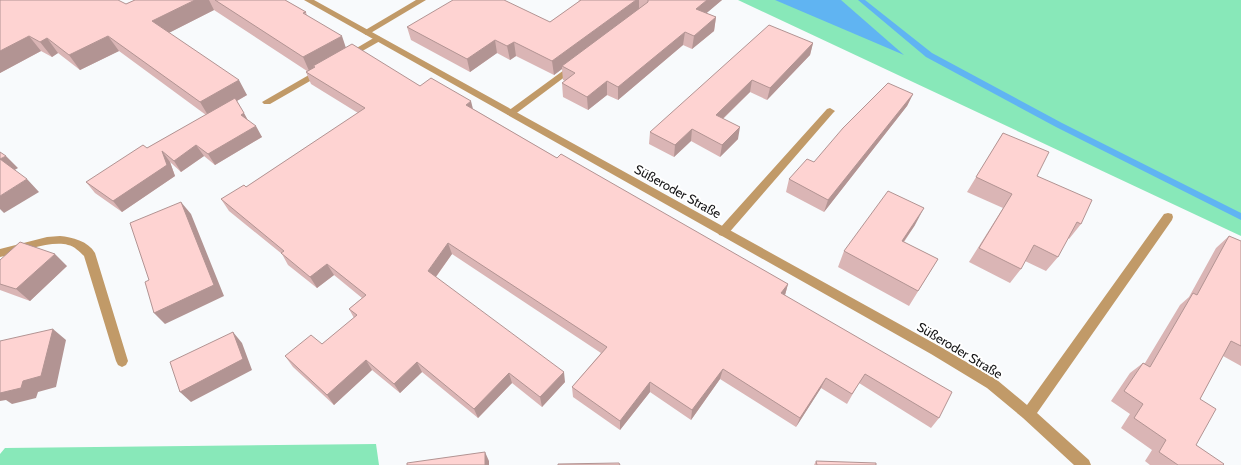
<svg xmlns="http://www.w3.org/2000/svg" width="1241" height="465" font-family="Cabin,sans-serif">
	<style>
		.green { fill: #88e8b9 }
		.water { fill: #60b4f2 }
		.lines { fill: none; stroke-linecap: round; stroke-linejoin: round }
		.stream { fill: #60b4f2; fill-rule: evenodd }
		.service { fill: #c19a68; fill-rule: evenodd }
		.minor { fill: #c19a68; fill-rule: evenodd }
		.wall { fill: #dab5b5 }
		.shaded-wall { fill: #b29493 }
		.building { fill: #fed3d2; stroke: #b29493 }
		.labels { text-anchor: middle; stroke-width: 4; stroke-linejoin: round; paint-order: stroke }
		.street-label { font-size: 13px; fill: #141415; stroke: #fff }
	</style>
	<rect width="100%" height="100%" fill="#f8fafc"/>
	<path class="green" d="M 738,0 L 1241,0 L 1241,236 Z
		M 376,444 L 379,465 L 0,465 L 0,454 L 5,448 Z"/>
	<path class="water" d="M 775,0 L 841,0 L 904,55 Z"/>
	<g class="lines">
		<path class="stream" d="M 858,0 L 865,0 L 932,53 L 1062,123 L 1241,213 L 1241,220 L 1056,127 L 926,57 Z"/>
		<path class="service" d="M 416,0 L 426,0 L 369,34 L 366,35 L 362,32 Z
			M 377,36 L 380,37 L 381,39 L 380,41 L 350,58 L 347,59 L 343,56 Z
			M 575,62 L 578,63 L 579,65 L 578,67 L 514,115 L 508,115 L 506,113 L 508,111 Z
			M 321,68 L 325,71 L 324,73 L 270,104 L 264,104 L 262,102 Z
			M 830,108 L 835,111 L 833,113 L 727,235 L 723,236 L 719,235 L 718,232 L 719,229 L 827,109 Z
			M 60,236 C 72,237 88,241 95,253 L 128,361 L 126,365 L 122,367 L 118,365 L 116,361 L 84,256 C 80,252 74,246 68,245 C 50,240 19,253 0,257 L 0,249 L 47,237 Z"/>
		<path class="minor" d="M 304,0 L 314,0 L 939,346 L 997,380 L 1027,405 L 1164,214 L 1168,213 L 1172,214 L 1173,217 L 1172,220 L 1037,413 L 1089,460 L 1091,465 L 1074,465 L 1023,418 L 987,388 L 931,354 Z"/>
	</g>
	<path class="wall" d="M 0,0 L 126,4 L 135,0 L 285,0 L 306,12 L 307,16 L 346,48 L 420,86 L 473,109 L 557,158 L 788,284 L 785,295 L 939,418 L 931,428 L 859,383 L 847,404 L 821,388 L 796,427 L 720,379 L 691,420 L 650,392 L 620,430 L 573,397 L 572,387 L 601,353 L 452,254 L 436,277 L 565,382 L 542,407 L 512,383 L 478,418 L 422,372 L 400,393 L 372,370 L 334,405 L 293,367 L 285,356 L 322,344 L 354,318 L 349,309 L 362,298 L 334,275 L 317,288 L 288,265 L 282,254 L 229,211 L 221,199 L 246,187 L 358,113 L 311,84 L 306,72 L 307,71 L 214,10 L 168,33 L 247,95 L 237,101 L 248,121 L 262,137 L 215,165 L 204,156 L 181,172 L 170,162 L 175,176 L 122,212 L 95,193 L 86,182 L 206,115 L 119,51 L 80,70 L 58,53 L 52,57 L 41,51 L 0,73 Z
		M 578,0 L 722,0 L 706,13 L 716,17 L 714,31 L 692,49 L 683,45 L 618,100 L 607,95 L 588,110 L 563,97 L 562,83 L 565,81 L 563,80 L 562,69 L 554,75 L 516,56 L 510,60 L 497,53 L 470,72 L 411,40 L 407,27 L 550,22 L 580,1 Z
		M 813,43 L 810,55 L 767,100 L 750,92 L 723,119 L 738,139 L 720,157 L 691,141 L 674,157 L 649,144 L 650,132 Z
		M 913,94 L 907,106 L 824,212 L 786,192 L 789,179 Z
		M 1003,133 L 1037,176 L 1081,224 L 1069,239 L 1068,238 L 1058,257 L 1046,271 L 1025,261 L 1021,269 L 1010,283 L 969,262 L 1003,208 L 967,192 Z
		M 915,225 L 904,242 L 938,259 L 909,306 L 838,267 L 844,251 Z
		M 1229,236 L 1241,241 L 1241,366 L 1223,356 L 1200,399 L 1196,445 L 1223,465 L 1150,465 L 1145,461 L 1152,450 L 1121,428 L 1130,414 L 1111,401 L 1130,373 L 1143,363 L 1145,363 L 1180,305 L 1189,297 L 1216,248 Z
		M 0,260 L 67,266 L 30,301 L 0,290 Z
		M 816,461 L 876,465 L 814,465 Z"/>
	<path class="shaded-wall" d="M 195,0 L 209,0 L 214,10 L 161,37 L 152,21 Z
		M 636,0 L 639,0 L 639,11 L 562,66 L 562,69 L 554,75 L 552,61 Z
		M 707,0 L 722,0 L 695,23 L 696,9 Z
		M 716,17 L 714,31 L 692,49 L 694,36 Z
		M 685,32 L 683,45 L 618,100 L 618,87 Z
		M 29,36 L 41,51 L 0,73 L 0,51 Z
		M 108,36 L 119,51 L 80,70 L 69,55 Z
		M 342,36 L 347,51 L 313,66 L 315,70 L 310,73 L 303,57 Z
		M 47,38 L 58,53 L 52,57 L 40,42 Z
		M 495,40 L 497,53 L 470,72 L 467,59 Z
		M 514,42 L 516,56 L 510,60 L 507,46 Z
		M 813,43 L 810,55 L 767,100 L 770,88 Z
		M 239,80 L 247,95 L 209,117 L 200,102 Z
		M 752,80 L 750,92 L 714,127 L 716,115 Z
		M 607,81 L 607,95 L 588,110 L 587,97 Z
		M 913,94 L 907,106 L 824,212 L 828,200 Z
		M 471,101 L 474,113 L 466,105 Z
		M 244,113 L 250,124 L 241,115 Z
		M 256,126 L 262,137 L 215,165 L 208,154 Z
		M 740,127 L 738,139 L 720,157 L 722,145 Z
		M 692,129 L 691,141 L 674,157 L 675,145 Z
		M 196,145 L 204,156 L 181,172 L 174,161 Z
		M 162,151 L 170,162 L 175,176 L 122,212 L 113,201 Z
		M 6,156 L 18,168 L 13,171 L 0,159 Z
		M 27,179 L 39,192 L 4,213 L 0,209 L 0,196 Z
		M 181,202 L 191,214 L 224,296 L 165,324 L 154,313 Z
		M 924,208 L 915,225 L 893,257 L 902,241 Z
		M 448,243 L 452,254 L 432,282 L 428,271 Z
		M 55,254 L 67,266 L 30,301 L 16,289 Z
		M 327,264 L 334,275 L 317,288 L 310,277 Z
		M 788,284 L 785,295 L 781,293 Z
		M 53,329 L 66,340 L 56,387 L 38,392 L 36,398 L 12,404 L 6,400 L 0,401 L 0,389 L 23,381 Z
		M 233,332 L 242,343 L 252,370 L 191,402 L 180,392 Z
		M 366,360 L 372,370 L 334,405 L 327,395 Z
		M 417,362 L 422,372 L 400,393 L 394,384 Z
		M 723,369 L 720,379 L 691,420 L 692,410 Z
		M 564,372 L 565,382 L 542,407 L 540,397 Z
		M 509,373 L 512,383 L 478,418 L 474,409 Z
		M 826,378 L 821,388 L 796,427 L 800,418 Z
		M 650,382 L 650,392 L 620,430 L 620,421 Z
		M 485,452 L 489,461 L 489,465 L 485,465 Z"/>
	<path class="building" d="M 0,0 L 118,0 L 126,4 L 135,0 L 195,0 L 152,21 L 239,80 L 200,102 L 108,36 L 69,55 L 47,38 L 40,42 L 29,36 L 0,51 Z
		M 215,0 L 285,0 L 306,12 L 303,13 L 342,36 L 303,57 Z
		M 453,0 L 504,0 L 550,22 L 581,0 L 636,0 L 552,61 L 514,42 L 507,46 L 495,40 L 467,59 L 407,27 Z
		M 648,0 L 707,0 L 696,9 L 716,17 L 694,36 L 685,32 L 618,87 L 607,81 L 587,97 L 562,83 L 575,73 L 562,66 L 648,2 Z
		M 769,25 L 813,43 L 770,88 L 752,80 L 716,115 L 740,127 L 722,145 L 692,129 L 675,145 L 650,132 Z
		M 352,44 L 420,86 L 431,78 L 471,101 L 466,105 L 557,158 L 561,154 L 788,284 L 781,293 L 952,392 L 939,418 L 865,374 L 852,394 L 826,378 L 800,418 L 723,369 L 692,410 L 650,382 L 620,421 L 572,387 L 607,347 L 448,243 L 428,271 L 564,372 L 540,397 L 509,373 L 474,409 L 417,362 L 394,384 L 366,360 L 327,395 L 285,356 L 311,335 L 322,344 L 357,315 L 349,309 L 366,295 L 327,264 L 310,277 L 281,253 L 284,251 L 221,199 L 244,185 L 246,187 L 365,108 L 306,72 L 315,67 L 313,66 Z
		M 888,83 L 913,94 L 828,200 L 789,179 L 807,159 L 814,162 L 843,128 Z
		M 235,98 L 244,113 L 241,115 L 256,126 L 208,154 L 196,145 L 174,161 L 162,151 L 167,165 L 113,201 L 86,182 L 143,145 L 147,148 Z
		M 1003,133 L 1049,152 L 1037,176 L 1092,200 L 1081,224 L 1077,222 L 1058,257 L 1034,245 L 1021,269 L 979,248 L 1012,194 L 976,177 Z
		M 0,152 L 6,156 L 0,159 L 27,179 L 0,196 Z
		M 888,191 L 924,208 L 902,241 L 938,259 L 918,291 L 844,251 Z
		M 181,202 L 214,285 L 154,313 L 145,282 L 149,280 L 130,223 Z
		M 1229,236 L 1241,241 L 1241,346 L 1231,341 L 1200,399 L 1216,409 L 1196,445 L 1224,464 L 1223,465 L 1178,465 L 1159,452 L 1166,440 L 1134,418 L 1143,404 L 1124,391 L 1143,363 L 1150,367 L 1193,293 L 1197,295 Z
		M 20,242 L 55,254 L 16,289 L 0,284 L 0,260 Z
		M 53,329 L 41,376 L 23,381 L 21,388 L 0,393 L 0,341 Z
		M 233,332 L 243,359 L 180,392 L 170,362 Z
		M 485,452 L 485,465 L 407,465 L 407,463 Z
		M 816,461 L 876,463 L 876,465 L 817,465 Z
		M 619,463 L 620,465 L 558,465 L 558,464 Z"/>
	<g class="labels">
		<g class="street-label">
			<text transform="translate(678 191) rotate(29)" y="5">Süßeroder Straße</text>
			<text transform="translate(960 350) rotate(31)" y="5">Süßeroder Straße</text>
		</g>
	</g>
</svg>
